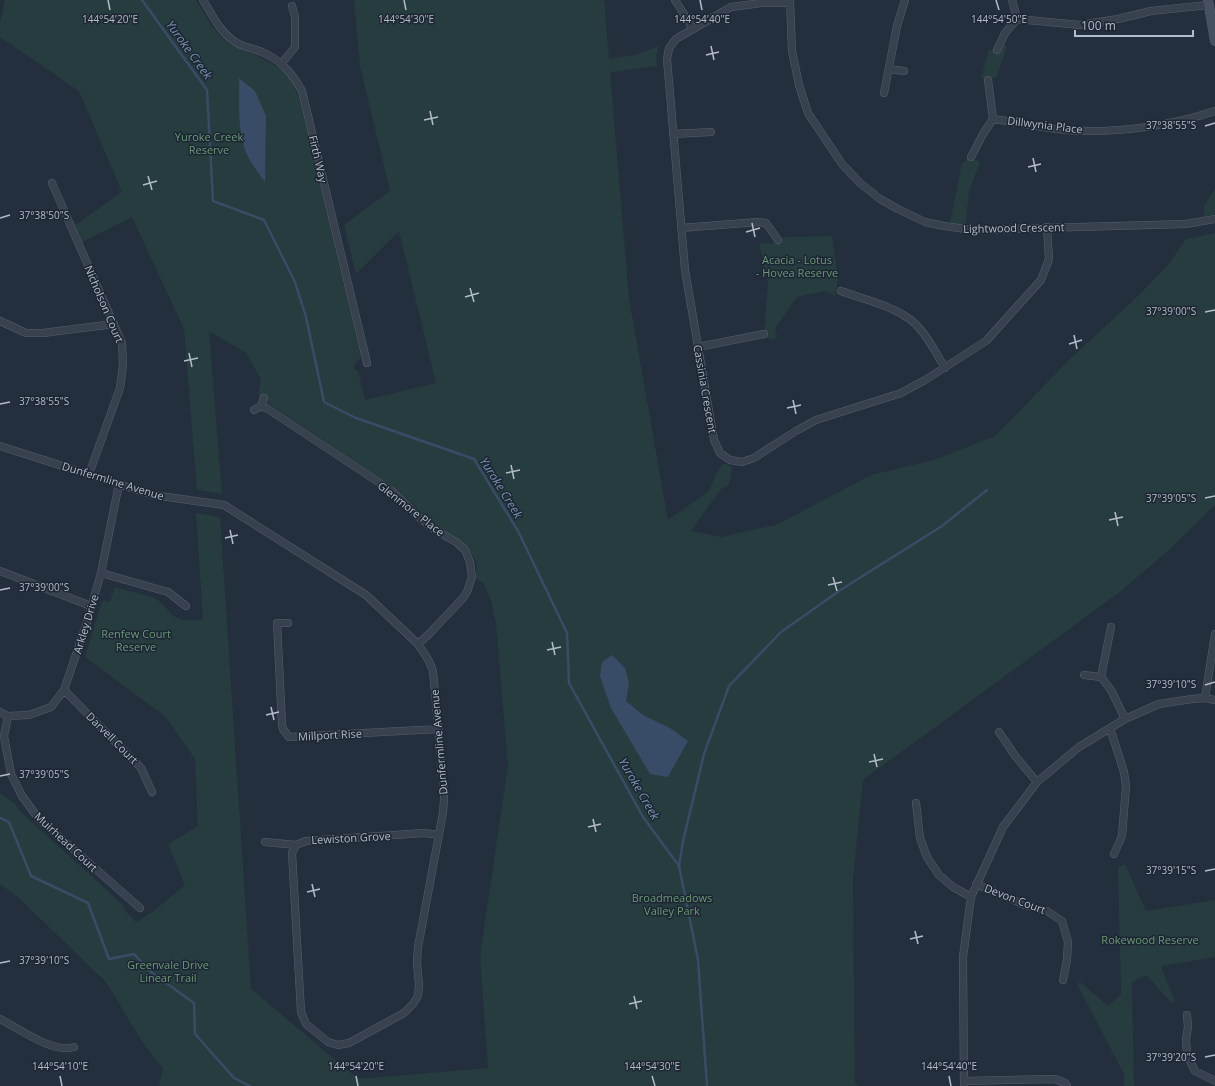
<svg xmlns="http://www.w3.org/2000/svg" width="1215" height="1086" font-family="'Open Sans',sans-serif">
	<style>
		.green { fill: #263c3f }
		.water { fill: #394c67 }
		.lines { fill: none; stroke-linecap: round; stroke-linejoin: round }
		.stream { stroke: #394c67; stroke-width: 2.5 }
		.street-casing { stroke: #565f6c; stroke-width: 8 }
		.secondary-casing { stroke: #565f6c; stroke-width: 10 }
		.street { stroke: #38414e; stroke-width: 7 }
		.secondary { stroke: #465061; stroke-width: 9 }
		.ticks { fill: none; stroke: #b4bcc9; stroke-width: 1.5 }
		.labels { text-anchor: middle; stroke-width: 3; stroke-linejoin: round; paint-order: stroke }
		.street-label { font-size: 11px; fill: #b4bcc9; stroke: #1d2633 }
		.park-label { font-size: 11px; fill: #6b9a76; stroke: #1d2633 }
		.water-label { font-size: 12px; font-style: italic; fill: #7c92b1; stroke: #1d2633 }
		.ticks-label { font-size: 10px; text-anchor: middle; fill: #b4bcc9; stroke: #1d2633; stroke-width: 3; stroke-linejoin: round; paint-order: stroke }
	</style>
	<rect width="100%" height="100%" fill="#242f3e"/>
	<path class="green" d="M 5,0 L 196,0 L 211,25 L 220,36 L 228,43 L 258,56 L 281,69 L 291,80 L 299,97 L 361,357 L 354,365 L 354,368 L 358,371 L 365,400 L 436,383 L 399,231 L 356,274 L 344,225 L 390,191 L 360,66 L 354,0 L 604,0 L 609,59 L 635,55 L 659,46 L 656,56 L 657,66 L 610,72 L 629,298 L 668,520 L 709,491 L 716,474 L 723,463 L 732,467 L 729,485 L 721,489 L 691,531 L 721,537 L 776,525 L 871,475 L 934,460 L 995,436 L 1069,360 L 1138,296 L 1168,265 L 1186,239 L 1215,233 L 1215,505 L 1169,550 L 1121,591 L 863,780 L 853,878 L 855,1083 L 859,1086 L 159,1086 L 163,1069 L 141,1040 L 106,982 L 20,899 L 0,884 L 0,793 L 14,803 L 23,814 L 122,904 L 126,912 L 136,922 L 155,910 L 185,885 L 168,844 L 198,826 L 195,759 L 166,717 L 85,657 L 102,601 L 110,602 L 115,587 L 154,598 C 163,602 167,611 175,617 C 183,622 195,620 203,620 L 196,513 L 220,517 L 251,989 L 358,1079 L 488,1068 L 480,955 L 508,766 L 496,624 L 491,600 L 483,582 L 476,579 L 477,563 L 470,551 L 453,535 L 435,525 L 399,491 L 258,396 L 261,379 L 246,353 L 209,331 L 222,494 L 197,490 L 184,329 L 132,217 L 82,242 L 75,225 L 122,192 L 79,91 L 0,37 L 0,23 Z
		M 1003,45 L 1007,46 L 997,76 L 988,80 L 981,78 L 989,50 L 997,50 Z
		M 971,157 L 980,162 L 969,191 L 966,225 L 950,223 L 962,163 Z
		M 1215,188 L 1215,214 L 1204,216 L 1204,206 Z
		M 832,236 L 838,279 L 835,296 L 825,291 L 797,297 L 775,328 L 777,337 L 771,340 L 764,334 L 768,283 L 759,243 L 771,244 L 786,237 Z
		M 1125,864 L 1146,911 L 1215,900 L 1215,957 L 1161,966 L 1175,1002 L 1172,1003 L 1146,975 L 1132,982 L 1134,1086 L 1124,1086 L 1124,1074 L 1077,984 L 1080,982 L 1108,1006 L 1121,994 L 1118,867 Z"/>
	<path class="water" d="M 239,78 L 255,91 L 266,116 L 265,182 C 257,171 248,160 244,147 C 237,125 240,101 239,78 Z
		M 612,655 L 625,668 L 629,683 L 626,701 L 643,715 L 670,728 L 688,741 L 668,777 L 650,774 L 611,708 L 600,676 L 602,662 Z"/>
	<g class="lines">
		<path class="stream" d="M 142,0 L 207,90 L 213,201 L 264,220 L 295,282 L 306,317 L 324,402 L 356,418 L 474,459 L 518,531 L 567,633 L 569,683 L 643,817 L 679,866 L 698,960 L 707,1086
			M 0,818 L 9,822 L 31,876 L 88,903 L 109,959 L 134,954 L 151,972 L 194,1003 L 195,1034 L 234,1078 L 250,1086
			M 679,866 L 683,841 L 704,754 L 729,686 L 781,632 L 842,589 L 942,526 L 987,490"/>
		<g class="street-casing">
			<path id="street" d="M 203,0 C 212,15 221,34 237,43 C 246,48 257,49 266,54 C 283,62 293,75 302,91 L 367,363
				M 675,0 L 693,29
				M 790,0 L 792,51 L 799,85 L 808,113 L 842,164 L 860,183 L 880,199 L 898,209 L 925,222 L 944,226 L 974,230 L 1186,224 L 1215,219
				M 790,3 L 762,3 L 731,7 L 676,39 L 669,48 L 667,59 L 685,270 L 714,440 L 720,453 L 730,460 L 742,462 L 754,458 L 796,431 L 816,420 L 901,393 L 925,380 L 986,341 L 1041,280 L 1049,259 L 1047,227
				M 1017,19 L 1080,25 L 1118,19 L 1151,11 L 1208,5
				M 997,50 L 1005,33 L 1017,19 L 1012,0
				M 281,64 L 295,47 L 295,17 L 292,6
				M 889,69 L 904,71
				M 884,93 L 897,26 L 905,0
				M 993,119 C 1017,122 1042,128 1066,130 C 1115,134 1169,126 1215,111
				M 673,134 L 711,132
				M 971,157 L 983,134 L 993,119 L 988,80
				M 52,183 L 122,343 L 123,365 L 120,388 L 89,474
				M 681,228 L 758,222 L 766,223 L 778,240
				M 841,291 C 865,300 904,308 920,329 C 930,340 937,355 945,368
				M 0,321 L 26,333 L 43,333 L 114,324
				M 698,347 L 764,334
				M 261,406 L 268,409 L 392,491 L 420,518 L 434,529 L 456,542 L 465,550 L 470,562 L 472,577 L 467,592 L 463,598 L 430,633 L 418,644
				M 254,410 L 261,406 L 264,398
				M 0,446 L 153,495 L 224,505 L 366,595 L 418,644 L 429,661 L 433,671 L 444,789 L 444,800 L 443,813 L 418,947 L 417,963 L 419,985 L 418,996 L 413,1004 L 404,1013 L 349,1043 L 338,1045 L 328,1042 L 306,1024 L 301,1012 L 292,853 L 296,845
				M 0,571 L 91,606
				M 101,573 L 168,592 L 186,606
				M 288,623 L 277,623 L 282,725 L 283,729 L 289,737 L 439,729
				M 1084,675 L 1101,677 L 1111,627
				M 1101,677 L 1111,690 L 1125,719
				M 64,690 L 141,768 L 152,792
				M 1205,698 L 1215,634
				M 0,712 L 8,716 L 29,715 L 51,707 L 64,690 L 87,622 L 101,573 L 119,484
				M 8,716 L 4,736 L 11,774 L 22,796 L 39,819 L 140,908
				M 1110,728 L 1124,772 L 1126,786 L 1122,836 L 1114,854
				M 999,732 L 1016,757 L 1037,782
				M 916,803 L 920,838 L 927,857 L 939,875 L 953,887 L 971,897
				M 265,842 L 296,845 L 306,841 L 424,833 L 439,835
				M 976,884 L 1025,905 L 1047,911 L 1062,921 L 1068,942 L 1067,960 L 1063,980
				M 1187,1015 L 1188,1027 L 1186,1039 L 1187,1055 L 1195,1071 L 1215,1081
				M 0,1019 C 18,1028 53,1054 74,1047
				M 964,1081 L 1055,1079 L 1065,1083 L 1067,1086
				M 964,1086 L 963,957 L 971,897 L 1003,827 L 1037,782 L 1079,747 L 1125,719 L 1159,704 L 1192,699 L 1205,698 L 1215,700"/>
		</g>
		<g class="secondary-casing">
			<path id="secondary" d="M 1208,0 L 1215,41"/>
		</g>
		<use href="#street" class="street"/>
		<use href="#secondary" class="secondary"/>
	</g>
	<path class="ticks" d="M 108,0 L 110,10M 404,0 L 406,10M 700,0 L 702,10M 996,0 L 999,10M 711,46 L 714,60M 706,55 L 719,52M 430,111 L 433,125M 424,120 L 438,117M 1205,126 L 1215,123M 1033,158 L 1036,172M 1028,167 L 1041,164M 148,176 L 152,190M 143,185 L 157,181M 0,218 L 10,215M 752,223 L 755,237M 746,232 L 760,228M 470,288 L 474,302M 465,297 L 479,293M 1205,312 L 1215,310M 1074,335 L 1077,349M 1069,344 L 1082,340M 189,353 L 192,367M 184,361 L 198,358M 793,400 L 796,414M 0,404 L 10,402M 787,408 L 801,405M 511,465 L 514,479M 506,473 L 520,470M 1205,498 L 1215,496M 1115,512 L 1118,526M 1109,520 L 1123,517M 230,530 L 233,544M 225,538 L 238,535M 833,577 L 837,591M 828,585 L 842,582M 0,590 L 10,588M 552,642 L 555,655M 547,650 L 561,647M 1205,685 L 1215,682M 271,707 L 274,720M 266,715 L 279,712M 874,754 L 877,767M 869,762 L 883,759M 0,776 L 10,774M 593,819 L 596,832M 588,827 L 601,824M 1205,871 L 1215,869M 312,884 L 315,897M 307,892 L 320,889M 915,931 L 918,944M 910,939 L 923,936M 0,963 L 10,961M 634,996 L 637,1009M 629,1004 L 642,1001M 1205,1057 L 1215,1055M 60,1076 L 62,1086M 356,1076 L 358,1086M 652,1076 L 655,1086M 949,1076 L 951,1086"/>
	<g class="labels">
		<g class="street-label">
			<text transform="translate(1045 125) rotate(7)" y="4">Dillwynia Place</text>
			<text transform="translate(318 159) rotate(77)" y="4">Firth Way</text>
			<text transform="translate(1014 228) rotate(-1)" y="4">Lightwood Crescent</text>
			<text transform="translate(104 304) rotate(67)" y="4">Nicholson Court</text>
			<text transform="translate(705 389) rotate(80)" y="4">Cassinia Crescent</text>
			<text transform="translate(113 481) rotate(17)" y="4">Dunfermline Avenue</text>
			<text transform="translate(411 509) rotate(38)" y="4">Glenmore Place</text>
			<text transform="translate(86 624) rotate(-73)" y="4">Arkley Drive</text>
			<text transform="translate(330 735) rotate(-3)" y="4">Millport Rise</text>
			<text transform="translate(112 738) rotate(45)" y="4">Darvell Court</text>
			<text transform="translate(439 742) rotate(-95)" y="4">Dunfermline Avenue</text>
			<text transform="translate(351 838) rotate(-3)" y="4">Lewiston Grove</text>
			<text transform="translate(66 842) rotate(43)" y="4">Muirhead Court</text>
			<text transform="translate(1015 899) rotate(21)" y="4">Devon Court</text>
		</g>
		<g class="park-label">
			<text x="209" y="141">Yuroke Creek<tspan x="209" dy="13">Reserve</tspan></text>
			<text x="797" y="264">Acacia - Lotus<tspan x="797" dy="13">- Hovea Reserve</tspan></text>
			<text x="136" y="638">Renfew Court<tspan x="136" dy="13">Reserve</tspan></text>
			<text x="672" y="902">Broadmeadows<tspan x="672" dy="13">Valley Park</tspan></text>
			<text x="1150" y="944">Rokewood Reserve</text>
			<text x="168" y="969">Greenvale Drive<tspan x="168" dy="13">Linear Trail</tspan></text>
		</g>
		<g class="water-label">
			<text transform="translate(189 50) rotate(54)" y="4">Yuroke Creek</text>
			<text transform="translate(501 488) rotate(58)" y="4">Yuroke Creek</text>
			<text transform="translate(639 789) rotate(60)" y="4">Yuroke Creek</text>
		</g>
	</g>
	<g class="ticks-label">
		<text x="110" y="23">144°54'20"E</text>
		<text x="406" y="23">144°54'30"E</text>
		<text x="702" y="23">144°54'40"E</text>
		<text x="999" y="23">144°54'50"E</text>
		<text x="1171" y="129">37°38'55"S</text>
		<text x="44" y="219">37°38'50"S</text>
		<text x="1171" y="315">37°39'00"S</text>
		<text x="44" y="405">37°38'55"S</text>
		<text x="1171" y="502">37°39'05"S</text>
		<text x="44" y="591">37°39'00"S</text>
		<text x="1171" y="688">37°39'10"S</text>
		<text x="44" y="778">37°39'05"S</text>
		<text x="1171" y="874">37°39'15"S</text>
		<text x="44" y="964">37°39'10"S</text>
		<text x="1171" y="1061">37°39'20"S</text>
		<text x="60" y="1070">144°54'10"E</text>
		<text x="356" y="1070">144°54'20"E</text>
		<text x="652" y="1070">144°54'30"E</text>
		<text x="949" y="1070">144°54'40"E</text>
	</g>
	<path d="M1075 30v6h118v-6" fill="none" stroke="#b4bcc9" stroke-width="2"/>
	<text x="1081" y="30" font-size="12" fill="#b4bcc9" stroke="#1d2633" stroke-width="3" paint-order="stroke">100 m</text>
</svg>
